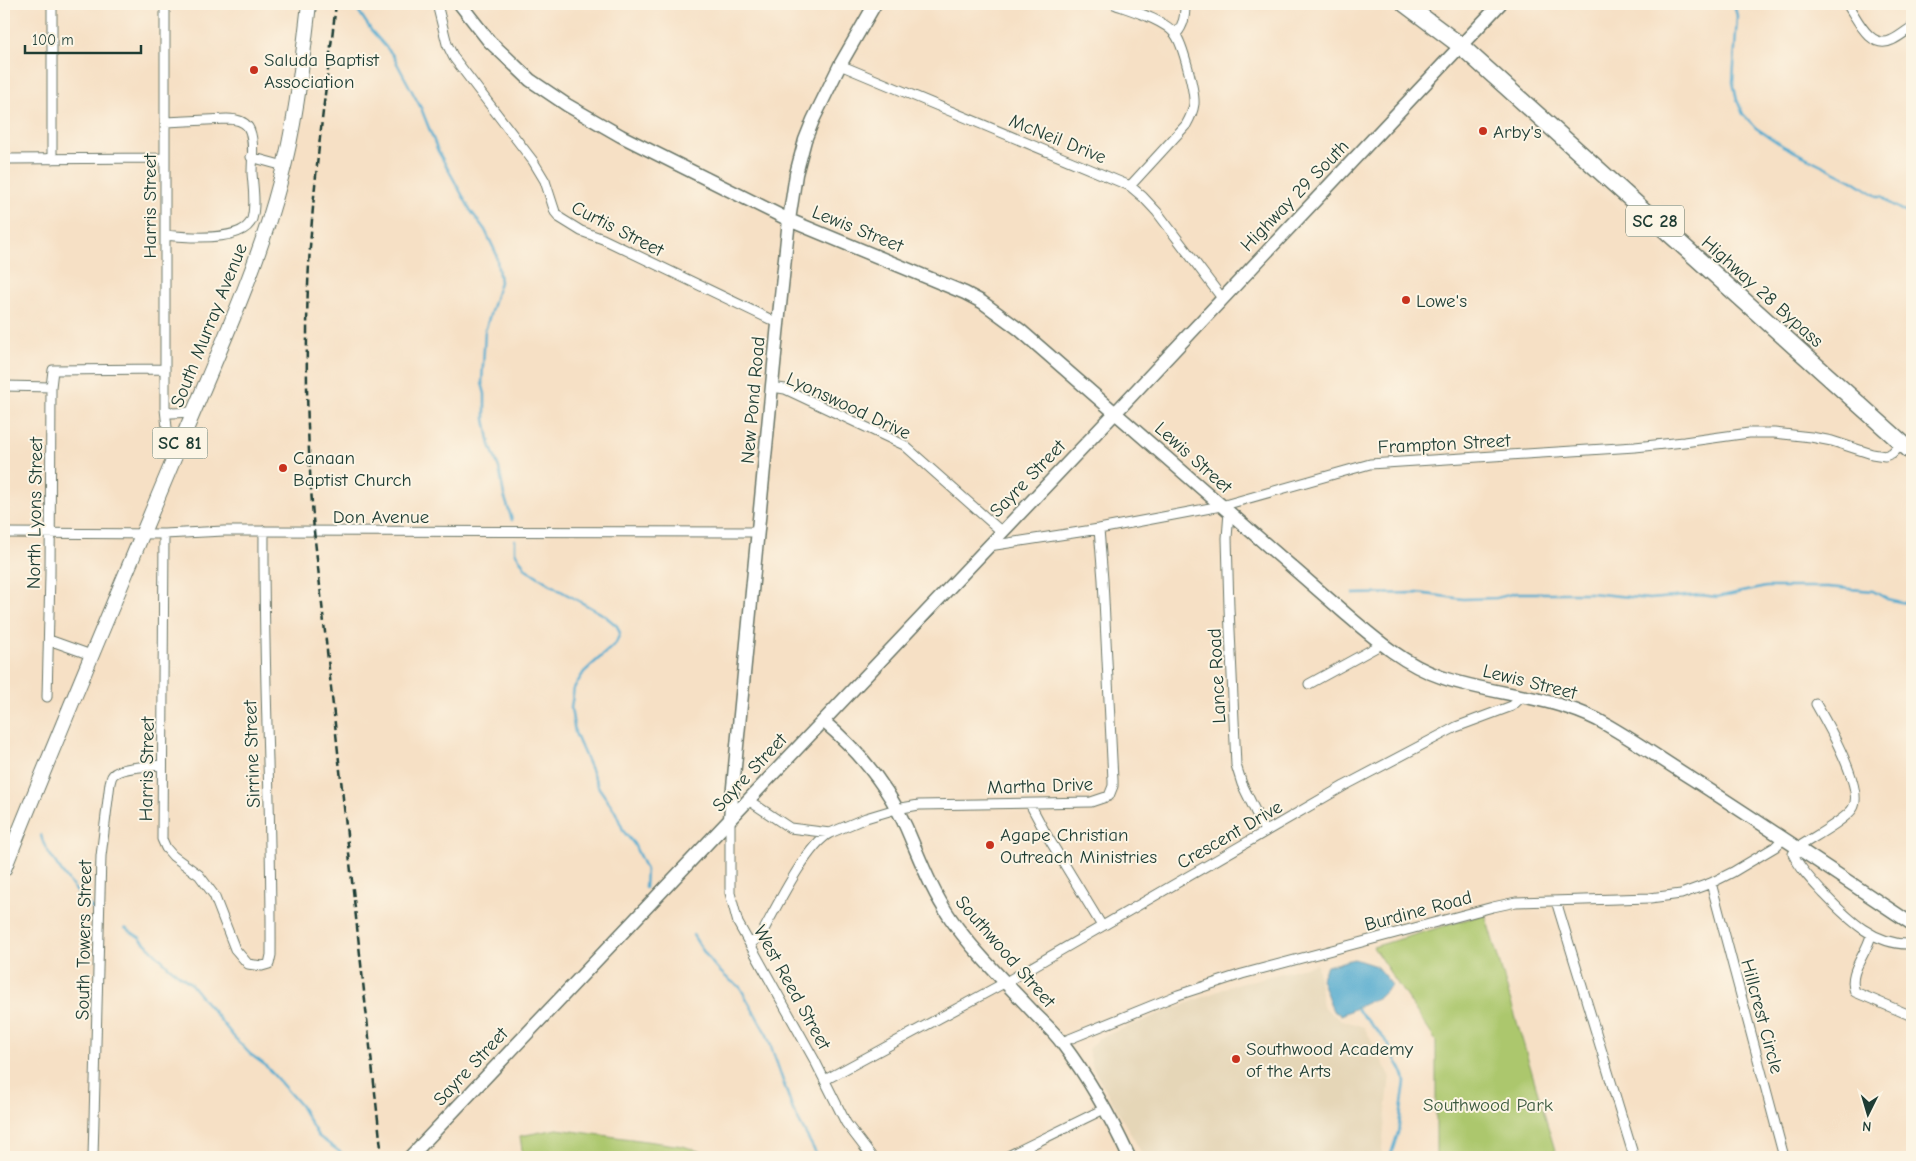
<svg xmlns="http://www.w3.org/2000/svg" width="1916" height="1161" font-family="'Comic Neue',sans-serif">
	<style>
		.built { fill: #e5d6b7 }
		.green { fill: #acc76d; stroke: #668250 }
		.water { fill: #53aacf; stroke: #397482 }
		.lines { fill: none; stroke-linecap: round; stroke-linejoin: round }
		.stream { stroke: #53aacf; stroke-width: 2.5 }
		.street-casing { stroke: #6a7667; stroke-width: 11 }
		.secondary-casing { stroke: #6a7667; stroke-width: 15 }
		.primary-casing { stroke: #6a7667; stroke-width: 16 }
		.highway-casing { stroke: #6a7667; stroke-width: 19 }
		.street { stroke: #fff; stroke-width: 9 }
		.secondary { stroke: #fff; stroke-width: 12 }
		.primary { stroke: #fff; stroke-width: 14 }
		.highway { stroke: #fff; stroke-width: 16 }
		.rail { stroke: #1f3d34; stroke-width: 2.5; stroke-dasharray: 8 4; stroke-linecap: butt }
		.poi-dot { fill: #c8321e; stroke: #fcf5e5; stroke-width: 2 }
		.labels { text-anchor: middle; stroke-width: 4; stroke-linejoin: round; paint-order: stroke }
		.shield { fill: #fcf5e5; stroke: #617469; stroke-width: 1 }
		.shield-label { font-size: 18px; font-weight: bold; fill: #1f3d34 }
		.poi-label { font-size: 19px; fill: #1f3d34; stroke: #fcf5e5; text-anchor: start }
		.street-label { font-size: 19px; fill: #1f3d34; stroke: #fcf5e5 }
		.park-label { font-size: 19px; fill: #3b593f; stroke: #fcf5e5 }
	</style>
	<rect width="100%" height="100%" fill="#fcf5e5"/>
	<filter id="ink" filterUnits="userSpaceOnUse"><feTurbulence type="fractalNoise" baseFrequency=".02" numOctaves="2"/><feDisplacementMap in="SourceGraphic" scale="10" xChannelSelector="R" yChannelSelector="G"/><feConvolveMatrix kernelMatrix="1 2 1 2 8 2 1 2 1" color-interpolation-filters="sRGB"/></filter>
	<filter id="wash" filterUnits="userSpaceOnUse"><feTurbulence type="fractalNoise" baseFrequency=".0096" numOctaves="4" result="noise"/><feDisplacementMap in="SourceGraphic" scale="20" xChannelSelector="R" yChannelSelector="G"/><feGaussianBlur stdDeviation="1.12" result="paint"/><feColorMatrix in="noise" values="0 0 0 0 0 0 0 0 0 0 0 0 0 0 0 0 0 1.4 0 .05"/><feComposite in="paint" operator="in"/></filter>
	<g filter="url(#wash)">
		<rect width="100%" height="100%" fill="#f6e0c5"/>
		<path class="built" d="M 1317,964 L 1323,1007 L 1339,1019 L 1364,1027 L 1390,1076 L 1381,1157 L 1144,1157 L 1093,1068 L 1088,1049 L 1099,1038 L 1231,986 Z"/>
		<path class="green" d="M 1485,914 L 1557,1157 L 1558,1157 L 1436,1157 L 1436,1041 L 1373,947 Z
			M 557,1129 L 683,1146 L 717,1157 L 523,1157 L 520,1136 Z"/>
		<path class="water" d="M 1354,959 L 1376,966 L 1392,985 L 1381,996 L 1341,1015 L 1333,1011 L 1321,979 L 1327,966 Z"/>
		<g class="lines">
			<path class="stream" d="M 354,4 L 371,30 L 392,54 L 421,108 L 438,151 L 471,211 L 485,230 L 496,253 L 500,282 L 485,331 L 482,383 L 485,394 L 485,419 L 490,445 L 499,468 L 504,495 L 512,520
				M 1734,4 L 1737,16 L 1733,82 L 1737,100 L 1743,114 L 1756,128 L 1783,146 L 1852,180 L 1877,196 L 1882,196 L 1889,203 L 1912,216
				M 515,540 L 515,552 L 526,569 L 559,590 L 604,615 L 617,626 L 620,633 L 616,643 L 584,672 L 574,688 L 571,708 L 575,733 L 599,788 L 615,811 L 624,832 L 634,844 L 646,870 L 645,888
				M 1353,594 L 1418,593 L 1463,599 L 1496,598 L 1516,593 L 1590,593 L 1649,599 L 1700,595 L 1717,597 L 1766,587 L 1828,587 L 1873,591 L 1887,599 L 1905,603 L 1912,603
				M 41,835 C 43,846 48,851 53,859 C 66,879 77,894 95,911
				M 125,928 L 139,937 L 169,967 L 190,983 L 234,1037 L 250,1054 L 265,1065 L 300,1105 L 318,1136 L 347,1157
				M 693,935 C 705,955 719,975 740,987 L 767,1035 L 793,1110 L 818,1157
				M 1357,1009 L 1389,1044 C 1391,1058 1404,1068 1405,1082 L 1398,1133 L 1390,1157"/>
		</g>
	</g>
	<g filter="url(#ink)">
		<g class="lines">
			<g class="street-casing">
				<path id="street" d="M 52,4 L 52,159
					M 165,4 L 165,409 L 168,437 L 175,456
					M 437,4 L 447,44 L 454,58 L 533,161 L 545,181 L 555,212 L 560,218 L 581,231 L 603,239 L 778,323
					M 1114,4 C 1130,10 1165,20 1175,34 C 1183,44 1195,92 1194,104 C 1193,112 1190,118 1186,125 L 1130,186
					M 1847,4 C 1857,18 1870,51 1892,40 C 1899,37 1906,31 1912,27
					M 1176,34 C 1184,25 1185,16 1185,4
					M 840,65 L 1130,186 L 1143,197 L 1157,212 L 1222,298
					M 251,157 L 284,166
					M 4,159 L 165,158
					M 165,235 C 184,237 244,243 252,219 C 256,205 253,187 252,173 C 252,160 255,138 248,127 C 243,120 234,119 227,119 L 166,122
					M 4,386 L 51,387 L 53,370 L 165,369
					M 772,387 L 785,389 L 904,445 L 1002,532
					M 165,409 L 172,413 L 193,412
					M 1229,512 L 1227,538 L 1229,608 L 1236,765 L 1242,784 L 1265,831
					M 4,533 L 164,534 L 224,531 L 758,532
					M 164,534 L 162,839 L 166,848 L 173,856 L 199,875 L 214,895 L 235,949 L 248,964 L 262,966 L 269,964 L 271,955 C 272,814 263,673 264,531
					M 989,546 L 1099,529 L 1221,506 L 1370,464 L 1635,447 L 1684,442 L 1749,433 L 1774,433 L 1811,437 L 1832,441 L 1872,454 L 1885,456 L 1892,453 L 1902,443
					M 49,640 L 91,655
					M 1309,684 L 1382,644
					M 47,697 L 50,574 L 51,387
					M 1816,704 C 1827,723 1865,789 1853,808 C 1846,820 1810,839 1797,848 L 1793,854 C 1800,869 1813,882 1824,894 C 1848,919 1875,946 1912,944
					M 748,800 L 790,828 L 830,833 L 866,818 L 896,809 L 919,805 L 1091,802 L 1109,796 L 1113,786 L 1113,780 L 1103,580 L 1099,529
					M 1030,804 L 1046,834 L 1102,926
					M 730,818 L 730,893 L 738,923 L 815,1061 L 846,1123 L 872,1157
					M 1711,883 L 1784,1157
					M 1556,901 L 1634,1157
					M 1871,935 C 1867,954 1847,972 1855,992 L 1912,1016
					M 751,943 L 760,937 C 774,912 806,845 830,833
					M 1062,1042 L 1178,995 L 1242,974 L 1493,907 L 1516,902 L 1650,898 L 1681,894 L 1711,883 L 1733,872 L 1775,847 L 1783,839
					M 825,1080 L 1006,982 L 1344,786 L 1456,727 L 1512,706 L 1522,697
					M 93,1157 L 101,856 L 110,783 C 111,780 111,777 113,775 C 120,767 150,766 161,765
					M 1006,1157 L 1104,1109"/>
			</g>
			<g class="secondary-casing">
				<path id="secondary" d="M 460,4 L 489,41 L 503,54 L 530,80 L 567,105 L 621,136 L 789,220 L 965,293 L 982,302 L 1020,330 L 1347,615 C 1375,639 1405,665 1441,677 C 1492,695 1549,695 1598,720 C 1631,738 1662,760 1694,780 C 1767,827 1840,876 1912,924
					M 823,721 C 858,750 887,785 906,827 C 920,859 931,890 951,919 C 974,952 1008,985 1036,1015 C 1045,1024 1055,1033 1062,1043 C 1087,1076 1112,1120 1129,1157
					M 730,818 L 777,334 L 789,220 L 796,174 L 805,140 L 813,120 L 840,65 L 875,4
					M 410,1157 L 1116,412 L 1500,4"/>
			</g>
			<g class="primary-casing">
				<path id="primary" d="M 4,869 C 62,724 123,581 183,437 C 218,353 257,270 280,182 C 296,124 302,64 309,4"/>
			</g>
			<g class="highway-casing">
				<path id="highway" d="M 1405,4 L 1461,46 L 1912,452"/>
			</g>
			<use href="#street" class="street"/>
			<use href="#secondary" class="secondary"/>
			<use href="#primary" class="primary"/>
			<use href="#highway" class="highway"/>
			<path class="rail" d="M 336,4 C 323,114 307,224 307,335 C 306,401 309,466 314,531 L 382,1157"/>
		</g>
	</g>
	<g class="poi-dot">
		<circle cx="254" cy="70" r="5"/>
		<circle cx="1483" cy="131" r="5"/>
		<circle cx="1406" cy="300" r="5"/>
		<circle cx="283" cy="468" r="5"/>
		<circle cx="990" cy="845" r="5"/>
		<circle cx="1236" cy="1059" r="5"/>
	</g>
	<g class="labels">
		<g class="shield">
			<rect x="1626" y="205.5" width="58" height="31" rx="4"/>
			<rect x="152.5" y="427.5" width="55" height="31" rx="4"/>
		</g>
		<g class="shield-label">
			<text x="1655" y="227">SC 28</text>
			<text x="180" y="449">SC 81</text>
		</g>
		<g class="poi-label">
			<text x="264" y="66">Saluda Baptist<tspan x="264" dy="22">Association</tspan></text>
			<text x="1493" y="138">Arby's</text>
			<text x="1416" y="307">Lowe's</text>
			<text x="293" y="464">Canaan<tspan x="293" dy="22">Baptist Church</tspan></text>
			<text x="1000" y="841">Agape Christian<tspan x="1000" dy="22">Outreach Ministries</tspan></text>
			<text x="1246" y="1055">Southwood Academy<tspan x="1246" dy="22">of the Arts</tspan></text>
		</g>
		<g class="street-label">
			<text transform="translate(1058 138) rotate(22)" y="7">McNeil Drive</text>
			<text transform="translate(1294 195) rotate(-46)" y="7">Highway 29 South</text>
			<text transform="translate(149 206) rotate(-90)" y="7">Harris Street</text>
			<text transform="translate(618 228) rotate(27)" y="7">Curtis Street</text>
			<text transform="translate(858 228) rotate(22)" y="7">Lewis Street</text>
			<text transform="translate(1763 291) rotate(42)" y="7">Highway 28 Bypass</text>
			<text transform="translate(208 325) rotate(-68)" y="7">South Murray Avenue</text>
			<text transform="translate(752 400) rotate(-85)" y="7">New Pond Road</text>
			<text transform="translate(849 405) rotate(25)" y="7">Lyonswood Drive</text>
			<text transform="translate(1444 443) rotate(-3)" y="7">Frampton Street</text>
			<text transform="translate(1194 457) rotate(42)" y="7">Lewis Street</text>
			<text transform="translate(1027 478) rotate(-46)" y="7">Sayre Street</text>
			<text transform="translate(34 513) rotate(-89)" y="7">North Lyons Street</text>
			<text x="381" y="523">Don Avenue</text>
			<text transform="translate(1216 676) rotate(-93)" y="7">Lance Road</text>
			<text transform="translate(1530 681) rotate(14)" y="7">Lewis Street</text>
			<text transform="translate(251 754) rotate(-92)" y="7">Sirrine Street</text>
			<text transform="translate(146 769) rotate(-89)" y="7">Harris Street</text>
			<text transform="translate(749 772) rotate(-47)" y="7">Sayre Street</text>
			<text transform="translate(1040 785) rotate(-2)" y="7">Martha Drive</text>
			<text transform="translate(1229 834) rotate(-30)" y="7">Crescent Drive</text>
			<text transform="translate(1418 910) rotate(-15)" y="7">Burdine Road</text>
			<text transform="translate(83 940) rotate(-89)" y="7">South Towers Street</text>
			<text transform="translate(1006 951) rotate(49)" y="7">Southwood Street</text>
			<text transform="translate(793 987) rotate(61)" y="7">West Reed Street</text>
			<text transform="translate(1763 1016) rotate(75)" y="7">Hillcrest Circle</text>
			<text transform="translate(470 1066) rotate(-47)" y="7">Sayre Street</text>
		</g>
		<g class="park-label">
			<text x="1488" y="1111">Southwood Park</text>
		</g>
	</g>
	<rect width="1916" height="1161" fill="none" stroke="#fcf5e5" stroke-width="20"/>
	<g transform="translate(1868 1114) rotate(185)" stroke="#fcf5e5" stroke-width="4" paint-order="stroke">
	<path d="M0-4L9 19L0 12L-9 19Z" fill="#1f3d34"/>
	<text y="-8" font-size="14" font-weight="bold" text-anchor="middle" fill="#1f3d34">N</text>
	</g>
	<path d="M25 45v8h116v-8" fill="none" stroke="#1f3d34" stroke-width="2.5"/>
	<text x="32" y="45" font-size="15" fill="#1f3d34" stroke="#fcf5e5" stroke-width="4" paint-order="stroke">100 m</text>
</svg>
